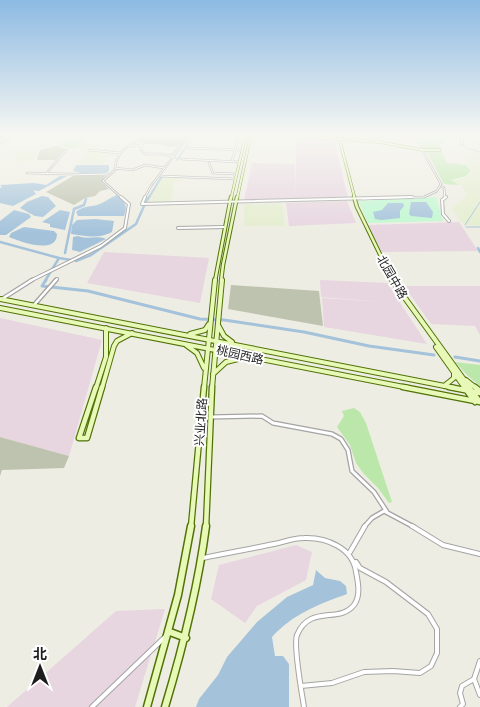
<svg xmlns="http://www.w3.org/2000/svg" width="480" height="707" font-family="Commissioner,'Noto Sans SC',sans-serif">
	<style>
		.industrial { fill: #e7d5e0 }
		.construction { fill: #bec3af }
		.farmland { fill: #e4edcf }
		.grass { fill: #bbe8aa }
		.park { fill: #c0f8d1 }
		.water { fill: #a4c3db }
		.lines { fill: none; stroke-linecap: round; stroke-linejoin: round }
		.stream { stroke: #a4c3db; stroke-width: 1 }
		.canal-far2 { stroke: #a4c3db; stroke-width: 2 }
		.canal-far1 { stroke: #a4c3db; stroke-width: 2.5 }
		.canal { stroke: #a4c3db; stroke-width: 3 }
		.street-far4-casing { stroke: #a4a4a4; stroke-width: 2.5 }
		.street-far3-casing { stroke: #a4a4a4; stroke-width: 4 }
		.street-far2-casing { stroke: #a4a4a4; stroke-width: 5 }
		.street-far1-casing { stroke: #a4a4a4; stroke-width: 5.5 }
		.street-casing { stroke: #a4a4a4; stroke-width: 6 }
		.secondary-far4-casing { stroke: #507207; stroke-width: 3 }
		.secondary-far3-casing { stroke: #507207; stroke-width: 4.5 }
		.secondary-far2-casing { stroke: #507207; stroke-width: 6 }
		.secondary-far1-casing { stroke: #507207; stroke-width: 7 }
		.secondary-casing { stroke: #507207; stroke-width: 9 }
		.street-far4 { stroke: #fff; stroke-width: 1 }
		.street-far3 { stroke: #fff; stroke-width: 2 }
		.street-far2 { stroke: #fff; stroke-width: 2.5 }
		.street-far1 { stroke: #fff; stroke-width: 3 }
		.street { stroke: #fff; stroke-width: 4 }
		.secondary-far4 { stroke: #e7f8b7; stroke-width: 2 }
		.secondary-far3 { stroke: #e7f8b7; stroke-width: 2.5 }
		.secondary-far2 { stroke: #e7f8b7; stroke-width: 4 }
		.secondary-far1 { stroke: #e7f8b7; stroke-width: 4.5 }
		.secondary { stroke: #e7f8b7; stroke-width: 6 }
		.labels { text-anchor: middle; stroke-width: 4; stroke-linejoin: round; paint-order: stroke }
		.street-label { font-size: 12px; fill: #1d1d1d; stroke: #fff }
	</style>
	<rect width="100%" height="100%" fill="#eeede3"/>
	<path class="industrial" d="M 377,134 L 412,134 L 416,142 L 385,140 L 379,138 Z
		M 296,138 L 335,142 L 348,198 L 244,200 L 252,163 L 295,164 L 296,196 Z
		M 347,201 L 356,223 L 289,226 L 286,203 Z
		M 459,222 L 478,251 L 381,252 L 368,225 Z
		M 104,252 L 209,258 L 200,303 L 87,283 Z
		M 320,280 L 387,283 L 427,344 L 324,327 L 322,298 L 383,302 L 321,297 Z
		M 404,286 L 480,286 L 480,335 L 475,326 L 431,324 Z
		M 0,318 L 102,340 L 69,456 L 0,437 Z
		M 296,545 L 312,552 L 306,580 L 257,606 L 245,623 L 211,599 L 219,565 Z
		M 165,609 L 135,707 L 7,707 L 116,611 Z"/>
	<path class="construction" d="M 188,135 L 182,145 L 170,147 L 156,144 L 145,144 L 144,142 L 150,136 Z
		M 57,146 L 65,149 L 55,160 L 37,160 L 40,150 Z
		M 73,176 L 105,176 L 102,182 L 109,189 L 100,191 L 95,196 L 85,198 L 74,205 L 46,192 Z
		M 231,285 L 319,291 L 323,326 L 228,309 Z
		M 0,437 L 69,456 L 64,468 L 2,470 L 0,476 Z"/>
	<path class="farmland" d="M 102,135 L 105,137 L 98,139 L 95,146 L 120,147 L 113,157 L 107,157 L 103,164 L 77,164 L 87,151 L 78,150 L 87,142 L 88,137 Z
		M 35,149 L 37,154 L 35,158 L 24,162 L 14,163 L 16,154 L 9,154 Z
		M 466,149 L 480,150 L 480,226 L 468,225 L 461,222 L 452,208 L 457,205 L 467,195 L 461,185 L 452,181 L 468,177 L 472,172 L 464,154 Z
		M 163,177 L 182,178 L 174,183 L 171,203 L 147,202 Z
		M 244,204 L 282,204 L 285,226 L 244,226 Z"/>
	<path class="grass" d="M 59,134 L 103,134 L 87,136 C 82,149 73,151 61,145 L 63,138 Z
		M 414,134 L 438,134 L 445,144 L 438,144 L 447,163 L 466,165 L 471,171 L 466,176 L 451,180 L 459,185 L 444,184 L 428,154 L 420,146 Z
		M 455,362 L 480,365 L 480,386 L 468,376 Z
		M 354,408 L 360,412 L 366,423 L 392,502 L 389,503 L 378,488 L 363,473 L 356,463 L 350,445 L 337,427 L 344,416 L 342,411 Z"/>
	<path class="park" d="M 436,197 L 443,221 L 368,223 L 358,201 Z"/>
	<path class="water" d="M 76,165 L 108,165 L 109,166 L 109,171 L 106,173 L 81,173 L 73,171 Z
		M 60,176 L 67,176 L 39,191 L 3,187 L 33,190 L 36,194 L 13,206 L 0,203 L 0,188 L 2,187 L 0,185 L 34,183 L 46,185 Z
		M 117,195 C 125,201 128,206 124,216 L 78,216 L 76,212 C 82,206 89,207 97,205 C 104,203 109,198 117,195 Z
		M 42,196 L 48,197 L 56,206 L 43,217 L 35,216 L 20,208 L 27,202 Z
		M 411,202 L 426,202 L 433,212 L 432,218 L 411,216 L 409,214 Z
		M 388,203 L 403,203 L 404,206 L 400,211 L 400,218 L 382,220 L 375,219 L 373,212 L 382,210 Z
		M 14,210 L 29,214 L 31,217 L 6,235 L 0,235 L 0,221 Z
		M 60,210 L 70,212 L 65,230 L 50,227 L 50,224 L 42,222 Z
		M 95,219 L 114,221 L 112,232 C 100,239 84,236 71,234 L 72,225 L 77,220 Z
		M 24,227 L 54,231 L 57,234 C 57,255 21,242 9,237 L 11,233 Z
		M 78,236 C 87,240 96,235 106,239 L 80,252 L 72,250 L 73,237 Z
		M 316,570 L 325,578 L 340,581 L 346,586 L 347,594 C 319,604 293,614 272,637 L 275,656 L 283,656 L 289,664 L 289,707 L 196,707 L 199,699 L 218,675 L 227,657 L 257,622 L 287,597 L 313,585 Z"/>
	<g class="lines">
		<path class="stream" d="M 476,134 L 480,137
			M 480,140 L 478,142 L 480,147
			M 466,148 L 480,152
			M 465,225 L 480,202
			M 466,227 L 480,227"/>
		<path class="canal-far2" d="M 177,160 L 195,134
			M 148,199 L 162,176"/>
		<path class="canal-far1" d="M 145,203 L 149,197
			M 0,242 L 59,258 L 45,281
			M 478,248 L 480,252
			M 65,253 L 74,209 L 84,205 L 86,199
			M 59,258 L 71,260
			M 76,261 L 91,255 L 136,224 L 144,206"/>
		<path class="canal" d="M 46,280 L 42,286 L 88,291 L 200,319 L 224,320 L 304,332 L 369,346 L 434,355
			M 455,357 L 480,361"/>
		<g class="street-far4-casing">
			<path id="street-far4" d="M 137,134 L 149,136 L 142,142 L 141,150 L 145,154 L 162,154 L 175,157
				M 153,134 C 137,140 116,148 115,168 L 132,170 L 146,165 L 164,168
				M 374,134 L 377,141
				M 0,139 L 7,134
				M 0,143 L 9,139
				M 129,146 L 143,145
				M 188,148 L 242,150
				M 89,150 L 120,153
				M 171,156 L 178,148
				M 181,159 L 239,162
				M 232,161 L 239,134
				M 209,163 L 213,173 L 237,174
				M 116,169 L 103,181 L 123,199
				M 27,173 L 108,175
				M 46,174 L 66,150
				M 160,176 L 236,179
				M 441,186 L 444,188 L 445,199
				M 144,199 L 151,186 L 188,137
				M 362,199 L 424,197 L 437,191 L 441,184 L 421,148"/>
		</g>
		<g class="street-far3-casing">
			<path id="street-far3" d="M 145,197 L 142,204 L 412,197
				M 446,197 L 442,200 L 443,214 L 449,221
				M 178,228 L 225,227
				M 30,281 L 101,246 L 125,228 L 129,204 L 121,197
				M 55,281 L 57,279"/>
		</g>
		<g class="street-far2-casing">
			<path id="street-far2" d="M 2,299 L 32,280
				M 34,305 L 56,280"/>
		</g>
		<g class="street-far1-casing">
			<path id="street-far1" d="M 211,417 L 262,416 L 273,423 L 332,434 L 341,439 L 348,450 L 352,471 L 374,492 L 387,512
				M 364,527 L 372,518 L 384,511 L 414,527"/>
		</g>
		<g class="street-casing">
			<path id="street" d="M 412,526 L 443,545 L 480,554
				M 350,552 L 365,526
				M 203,558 C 227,553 250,549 274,544 C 284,542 293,538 304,538 C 326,537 353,548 356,572 C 358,582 361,596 354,605 C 339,624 310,604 297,635 C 293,645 302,694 304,707
				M 480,661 L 474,679 L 480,695
				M 301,686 L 332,683 L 364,672 L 393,671 L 420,673 L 431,666 L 437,653 L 437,629 L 428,614 L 386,582 L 360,568 L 356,562
				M 92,707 L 165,637
				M 460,707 L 463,704 L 460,693 L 462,686 L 474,679"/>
		</g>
		<g class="secondary-far4-casing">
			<path id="secondary-far4" d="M 268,134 L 379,142 L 422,150 L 440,150
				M 338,134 L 355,199
				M 458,134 L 462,137 L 462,144
				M 231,199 L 246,134
				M 237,199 L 251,134"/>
		</g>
		<g class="secondary-far3-casing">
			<path id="secondary-far3" d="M 354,197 L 357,207 L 393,281
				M 215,281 L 231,197
				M 221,281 L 223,265 L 237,197"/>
		</g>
		<g class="secondary-far2-casing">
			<path id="secondary-far2" d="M 392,280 L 470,388
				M 0,299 L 455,388
				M 0,308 L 409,388
				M 218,325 L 224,336 L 232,342
				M 190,334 L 205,330 L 209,324
				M 186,345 L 197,353 L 204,368
				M 436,347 L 465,388
				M 213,374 L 226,362 L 242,358
				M 466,380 L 476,388
				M 444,386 L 454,378 L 454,371
				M 96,388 L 106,357 L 106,328
				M 102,388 L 114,346 L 117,341 L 132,333
				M 204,388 L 215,280
				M 212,388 L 222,280"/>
		</g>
		<g class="secondary-far1-casing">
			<path id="secondary-far1" d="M 96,387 L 79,438 L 87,438 L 102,387
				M 403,387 L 480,402
				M 449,387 L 480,393
				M 464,387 L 475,402
				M 469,387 L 480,402
				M 475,387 L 480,391
				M 191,527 L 204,387
				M 206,527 L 212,387"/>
		</g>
		<g class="secondary-casing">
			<path id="secondary" d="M 170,632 L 186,638
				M 147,707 L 178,595 L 191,526
				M 165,707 C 183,647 198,588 206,526"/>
		</g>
		<use href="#street-far4" class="street-far4"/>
		<use href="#street-far3" class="street-far3"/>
		<use href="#street-far2" class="street-far2"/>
		<use href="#street-far1" class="street-far1"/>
		<use href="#street" class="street"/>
		<use href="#secondary-far4" class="secondary-far4"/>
		<use href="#secondary-far3" class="secondary-far3"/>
		<use href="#secondary-far2" class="secondary-far2"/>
		<use href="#secondary-far1" class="secondary-far1"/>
		<use href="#secondary" class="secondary"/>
	</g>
	<linearGradient id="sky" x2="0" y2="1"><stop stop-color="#8dbae3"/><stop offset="0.58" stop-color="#f7f7f2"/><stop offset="1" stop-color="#f7f7f2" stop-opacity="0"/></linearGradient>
	<rect width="480" height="233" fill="url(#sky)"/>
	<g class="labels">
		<g class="street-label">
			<text transform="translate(392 277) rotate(60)" y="4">北园中路</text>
			<text transform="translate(240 355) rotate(13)" y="4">桃园西路</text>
			<text transform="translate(201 422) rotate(-86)" y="4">兴业北路</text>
		</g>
	</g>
	<g transform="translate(40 667)" stroke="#ffffff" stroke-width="4" paint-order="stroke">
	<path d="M0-4L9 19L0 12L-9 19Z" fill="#1d1d1d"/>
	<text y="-8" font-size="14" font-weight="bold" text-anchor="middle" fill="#1d1d1d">北</text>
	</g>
</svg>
